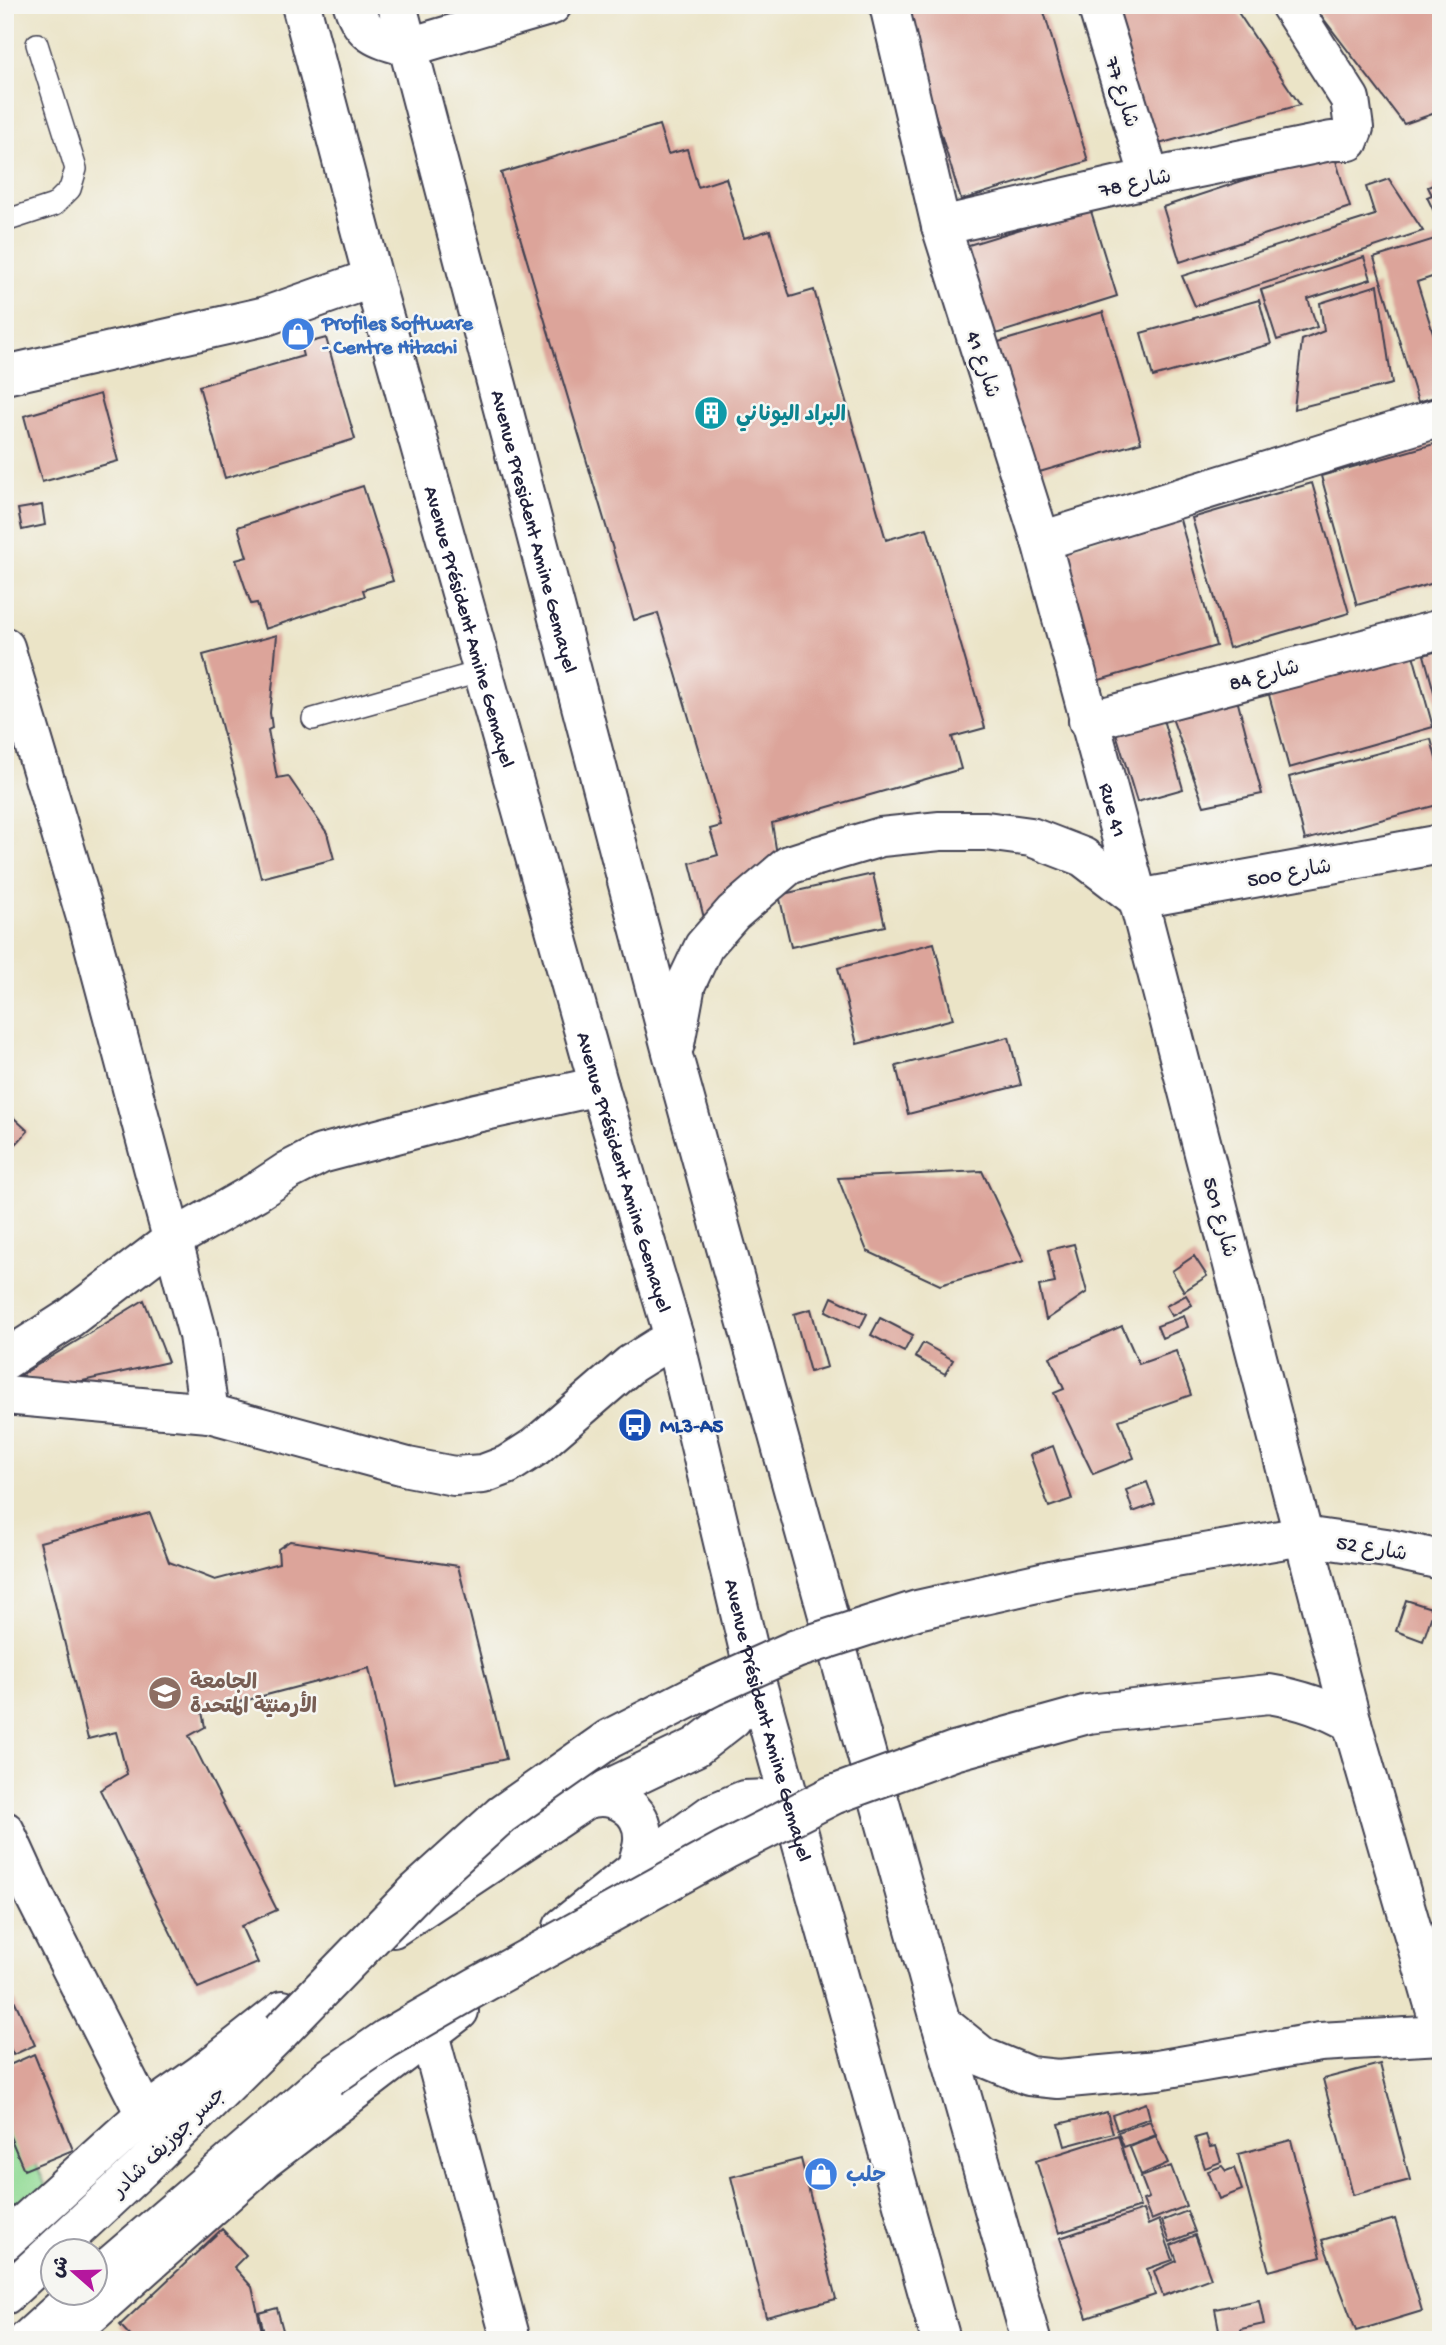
<svg xmlns="http://www.w3.org/2000/svg" width="1446" height="2345" font-family="'Gochi Hand','Playpen Sans Arabic',sans-serif">
	<style>
		.green { fill: #93db96; stroke: #5a7e68; stroke-width: 2 }
		.building { fill: #dca49a }
		.lines { fill: none; stroke-linecap: round; stroke-linejoin: round }
		.service-casing { stroke: #403f50; stroke-width: 24 }
		.minor-casing { stroke: #403f50; stroke-width: 42 }
		.tertiary-casing { stroke: #403f50; stroke-width: 42 }
		.secondary-casing { stroke: #403f50; stroke-width: 42 }
		.trunk-casing { stroke: #403f50; stroke-width: 42 }
		.motorway-casing { stroke: #403f50; stroke-width: 42 }
		.service { stroke: #fff; stroke-width: 21 }
		.minor { stroke: #fff; stroke-width: 38 }
		.tertiary { stroke: #fff; stroke-width: 38 }
		.secondary { stroke: #fff; stroke-width: 38 }
		.trunk { stroke: #fff; stroke-width: 38 }
		.motorway { stroke: #fff; stroke-width: 38 }
		.motorway-bridge-casing { stroke: #403f50; stroke-width: 42; stroke-linecap: butt }
		.motorway-bridge { stroke: #fff; stroke-width: 38 }
		.labels { text-anchor: middle; stroke-width: 5; stroke-linejoin: round; paint-order: stroke }
		.street-label { font-size: 21px; fill: #22223b; stroke: #f6f6f2 }
		.shop-label { font-size: 21px; font-weight: bold; fill: #366cbe; stroke: #f6f6f2; text-anchor: start }
		.culture-label { font-size: 21px; font-weight: bold; fill: #0d838f; stroke: #f6f6f2; text-anchor: start }
		.transit-label { font-size: 21px; font-weight: bold; fill: #164399; stroke: #f6f6f2; text-anchor: start }
		.education-label { font-size: 21px; font-weight: bold; fill: #785e54; stroke: #f6f6f2; text-anchor: start }
	</style>
	<rect width="100%" height="100%" fill="#f6f6f2"/>
	<filter id="ink" filterUnits="userSpaceOnUse"><feTurbulence type="fractalNoise" baseFrequency=".0143" numOctaves="2"/><feDisplacementMap in="SourceGraphic" scale="14" xChannelSelector="R" yChannelSelector="G"/><feConvolveMatrix kernelMatrix="1 2 1 2 8 2 1 2 1" color-interpolation-filters="sRGB"/></filter>
	<filter id="wash" filterUnits="userSpaceOnUse"><feTurbulence type="fractalNoise" baseFrequency=".00686" numOctaves="4" result="noise"/><feDisplacementMap in="SourceGraphic" scale="28" xChannelSelector="R" yChannelSelector="G"/><feGaussianBlur stdDeviation="1.57" result="paint"/><feColorMatrix in="noise" values="0 0 0 0 0 0 0 0 0 0 0 0 0 0 0 0 0 1.4 0 .05"/><feComposite in="paint" operator="in"/></filter>
	<g filter="url(#wash)">
		<rect width="100%" height="100%" fill="#ebe4c7"/>
		<path class="green" d="M 5,2091 L 47,2189 L 5,2232 Z"/>
		<g id="blocks">
			<path class="building" d="M 902,5 L 1042,5 L 1088,161 L 961,200 Z
				M 1106,5 L 1233,5 L 1300,105 L 1148,147 Z
				M 1313,5 L 1441,5 L 1441,111 L 1404,124 Z
				M 659,125 L 668,154 L 687,149 L 698,187 L 726,178 L 744,238 L 770,230 L 790,297 L 814,290 L 886,540 L 927,528 L 985,728 L 952,737 L 961,769 L 772,823 L 777,855 L 704,918 L 690,863 L 718,855 L 710,829 L 721,826 L 658,613 L 634,620 L 501,173 Z
				M 1333,151 L 1350,207 L 1180,262 L 1163,207 Z
				M 1389,179 L 1423,231 L 1195,306 L 1182,276 L 1375,215 L 1366,187 Z
				M 1441,181 L 1441,226 L 1427,197 L 1432,195 L 1428,187 Z
				M 1090,208 L 1117,296 L 986,337 L 959,248 Z
				M 1441,237 L 1441,274 L 1417,282 L 1441,358 L 1441,395 L 1418,402 L 1374,258 Z
				M 1364,257 L 1371,279 L 1308,299 L 1317,327 L 1277,340 L 1261,290 Z
				M 1378,285 L 1392,384 L 1294,409 L 1302,340 L 1324,331 L 1320,303 Z
				M 1259,300 L 1271,344 L 1153,377 L 1141,333 Z
				M 1103,312 L 1141,442 L 1026,476 L 988,345 Z
				M 326,338 L 355,439 L 225,478 L 199,386 L 303,356 L 300,345 Z
				M 100,394 L 118,461 L 42,482 L 24,416 Z
				M 1441,442 L 1441,581 L 1357,605 L 1321,476 Z
				M 1312,483 L 1349,613 L 1229,648 L 1192,518 Z
				M 363,486 L 393,581 L 363,590 L 365,596 L 265,629 L 257,603 L 251,604 L 236,560 L 247,557 L 238,527 Z
				M 42,505 L 45,525 L 22,530 L 18,509 Z
				M 1179,516 L 1216,646 L 1096,681 L 1059,551 Z
				M 277,635 L 270,713 L 272,728 L 268,730 L 277,778 L 288,776 L 327,833 L 334,859 L 261,878 L 203,655 Z
				M 1441,650 L 1441,713 L 1440,714 L 1424,655 Z
				M 1412,651 L 1433,727 L 1289,768 L 1268,691 Z
				M 1234,688 L 1262,794 L 1204,806 L 1168,707 Z
				M 1160,709 L 1183,789 L 1137,802 L 1113,723 Z
				M 1431,739 L 1441,778 L 1441,804 L 1305,840 L 1289,777 Z
				M 873,874 L 885,926 L 791,947 L 779,895 Z
				M 934,943 L 953,1019 L 857,1044 L 838,968 Z
				M 1009,1037 L 1021,1085 L 908,1114 L 896,1066 Z
				M 13,1117 L 28,1131 L 5,1156 L 5,1125 Z
				M 982,1171 L 1024,1261 L 940,1285 L 867,1251 L 838,1178 Z
				M 1074,1244 L 1087,1292 L 1046,1320 L 1039,1286 L 1055,1283 L 1048,1250 Z
				M 1194,1256 L 1207,1276 L 1184,1291 L 1172,1271 Z
				M 1186,1295 L 1192,1305 L 1172,1316 L 1166,1306 Z
				M 832,1297 L 867,1314 L 860,1328 L 826,1311 Z
				M 144,1300 L 168,1362 L 51,1388 L 21,1375 Z
				M 811,1309 L 827,1367 L 810,1372 L 794,1314 Z
				M 1184,1316 L 1188,1327 L 1162,1338 L 1157,1326 Z
				M 880,1318 L 913,1335 L 904,1352 L 871,1335 Z
				M 1122,1326 L 1139,1364 L 1176,1351 L 1191,1395 L 1119,1420 L 1134,1458 L 1093,1474 L 1054,1393 L 1064,1389 L 1050,1357 Z
				M 923,1343 L 953,1360 L 945,1374 L 915,1357 Z
				M 1053,1446 L 1072,1499 L 1049,1507 L 1030,1455 Z
				M 1147,1482 L 1155,1504 L 1133,1512 L 1126,1490 Z
				M 150,1513 L 169,1562 L 215,1580 L 279,1563 L 278,1549 L 290,1541 L 458,1566 L 506,1759 L 394,1784 L 369,1668 L 202,1712 L 205,1727 L 189,1736 L 277,1910 L 241,1926 L 258,1963 L 198,1988 L 100,1790 L 127,1774 L 116,1732 L 88,1739 L 40,1542 Z
				M 1406,1600 L 1434,1609 L 1423,1641 L 1396,1631 Z
				M 5,1980 L 35,2045 L 13,2055 L 5,2036 Z
				M 34,2054 L 73,2150 L 24,2170 L 5,2125 L 5,2067 Z
				M 1380,2064 L 1410,2180 L 1353,2195 L 1323,2079 Z
				M 1146,2103 L 1150,2118 L 1117,2130 L 1112,2115 Z
				M 1107,2112 L 1113,2133 L 1065,2146 L 1059,2124 Z
				M 1150,2121 L 1156,2135 L 1124,2147 L 1118,2132 Z
				M 1118,2135 L 1140,2207 L 1059,2233 L 1036,2161 Z
				M 1206,2135 L 1210,2147 L 1216,2146 L 1221,2162 L 1205,2168 L 1195,2138 Z
				M 1156,2136 L 1168,2163 L 1141,2175 L 1130,2147 Z
				M 1291,2140 L 1321,2257 L 1269,2271 L 1238,2154 Z
				M 801,2159 L 836,2299 L 766,2317 L 731,2177 Z
				M 1171,2166 L 1186,2206 L 1151,2220 L 1143,2200 L 1149,2198 L 1141,2177 Z
				M 1222,2166 L 1226,2171 L 1234,2168 L 1242,2190 L 1219,2199 L 1208,2171 Z
				M 1143,2210 L 1148,2225 L 1159,2220 L 1173,2260 L 1147,2269 L 1155,2295 L 1087,2318 L 1060,2238 Z
				M 1187,2211 L 1195,2232 L 1170,2242 L 1162,2221 Z
				M 1395,2219 L 1422,2311 L 1356,2331 L 1322,2240 Z
				M 222,2229 L 246,2255 L 234,2267 L 252,2287 L 264,2340 L 134,2340 L 120,2325 Z
				M 1195,2235 L 1211,2278 L 1163,2296 L 1154,2271 L 1177,2261 L 1171,2245 Z
				M 1259,2300 L 1264,2324 L 1241,2329 L 1243,2340 L 1221,2340 L 1215,2309 Z
				M 277,2308 L 284,2334 L 266,2339 L 259,2313 Z"/>
		</g>
	</g>
	<g filter="url(#ink)">
		<use href="#blocks" fill-opacity="0" stroke="#403f50" stroke-width="2"/>
		<g class="lines">
			<g class="service-casing">
				<path id="service" d="M 5,221 L 54,205 L 70,189 L 76,169 L 37,44
					M 313,719 L 483,671"/>
			</g>
			<g class="minor-casing">
				<path id="minor" d="M 1097,5 L 1150,178
					M 941,226 L 1150,178 L 1331,141 L 1349,141 L 1354,128 L 1350,99 L 1290,5
					M 5,375 L 266,316 L 373,278
					M 1041,541 L 1441,417
					M 1088,721 L 1441,629
					M 1138,899 L 1441,844
					M 5,1831 L 35,1897 L 145,2114
					M 429,2034 L 511,2340"/>
			</g>
			<g class="tertiary-casing">
				<g id="tertiary">
					<path id="s1" d="M 889,5 L 941,226 L 1041,541 L 1138,899"/>
					<path d="M 409,47 L 552,5"/>
					<path d="M 5,647 L 90,931 L 198,1335 L 209,1413"/>
					<path d="M 5,1360 L 70,1318 L 172,1240 L 256,1192 L 288,1171 L 321,1154 L 476,1113 L 599,1086"/>
					<path d="M 5,1395 L 209,1413 L 408,1467 L 454,1476 L 483,1474 L 507,1465 L 535,1447 L 631,1364 L 674,1337"/>
					<path d="M 587,1799 L 696,1747 L 732,1719 L 757,1684"/>
					<path d="M 563,1927 L 637,1868 L 713,1813 L 744,1800 L 769,1799 L 790,1804"/>
					<path d="M 393,1928 L 585,1800 C 613,1790 645,1808 643,1840 C 643,1850 638,1858 637,1868"/>
					<path d="M 5,2241 L 145,2114 L 203,2073 L 283,2010"/>
					<path d="M 62,2340 L 264,2160 L 459,2011"/>
				</g>
			</g>
			<g class="secondary-casing">
				<path id="secondary" d="M 1138,899 L 1352,1723 L 1441,2029
					M 1303,1536 L 1386,1548 L 1441,1560"/>
			</g>
			<g class="trunk-casing">
				<g id="trunk">
					<path id="s2" d="M 301,5 L 373,278 L 599,1086 L 674,1337 L 757,1684 L 941,2340"/>
					<path d="M 353,5 C 363,37 380,39 409,47"/>
					<path id="s3" d="M 397,5 L 673,1056 L 941,2023 L 1031,2340"/>
					<path d="M 675,1044 L 686,984 L 704,946 L 733,913 L 789,865 L 817,856 L 881,837 L 940,831 L 986,831 L 1031,837 L 1083,857 L 1138,899"/>
					<path d="M 941,2023 L 983,2057 L 1029,2076 L 1058,2079 L 1157,2070 L 1320,2042 L 1441,2035"/>
				</g>
			</g>
			<g class="motorway-casing">
				<path id="motorway" d="M 1064,1577 L 1303,1536
					M 1088,1714 L 1269,1694 C 1300,1699 1325,1707 1352,1723
					M 54,2250 L 143,2167 L 281,2031
					M 94,2280 L 329,2078
					M 5,2295 L 52,2252
					M 27,2340 L 80,2292"/>
			</g>
			<use href="#service" class="service"/>
			<use href="#minor" class="minor"/>
			<use href="#tertiary" class="tertiary"/>
			<use href="#secondary" class="secondary"/>
			<use href="#trunk" class="trunk"/>
			<use href="#motorway" class="motorway"/>
			<g class="motorway-bridge-casing">
				<path id="motorway-bridge" d="M 281,2031 L 418,1890 L 501,1815 L 609,1739 L 711,1687 L 796,1649 L 917,1610 L 1064,1577
					M 329,2078 L 386,2039 L 476,1987 L 725,1850 L 833,1795 L 954,1751 L 1088,1714"/>
			</g>
			<use href="#motorway-bridge" class="motorway-bridge"/>
		</g>
	</g>
	<defs>
		<g id="shop-disc" transform="scale(1.75)"><circle r="9.5" fill="#3f7fe0" stroke="#f6f6f2"/><path d="M-5-2.5h2.3a2.7 3.5 0 0 1 5.4 0H5L5.5 6h-11ZM-1.5-2.5h3a1.5 2.3 0 0 0-3 0Z" fill="#fff"/></g>
		<g id="building-disc" transform="scale(1.75)"><circle r="9.5" fill="#0f9aa8" stroke="#f6f6f2"/><path d="M-4-6H4V6H1V3H-1V6H-4ZM-2.5-4.3h1.7v1.8h-1.7ZM.8-4.3h1.7v1.8H.8ZM-2.5-1h1.7V.8h-1.7ZM.8-1h1.7V.8H.8Z" fill="#fff"/></g>
		<g id="bus-disc" transform="scale(1.75)"><circle r="9.5" fill="#1a4fb4" stroke="#f6f6f2"/><path d="M-5-6H5V4H4V6H2V4H-2V6H-4V4H-5ZM-3.5-4V0h7V-4ZM-3.5 1.2v1.5H-2V1.2ZM2 1.2v1.5H3.5V1.2Z" fill="#fff"/></g>
		<g id="university-disc" transform="scale(1.75)"><circle r="9.5" fill="#8d6e63" stroke="#f6f6f2"/><path d="M0-5L7-2L0 1L-7-2ZM-4 1L0 2.5L4 1V4Q0 6-4 4Z" fill="#fff"/></g>
	</defs>
	<g fill-rule="evenodd">
		<use href="#shop-disc" x="298" y="334"/>
		<use href="#building-disc" x="711" y="413"/>
		<use href="#bus-disc" x="635" y="1425"/>
		<use href="#university-disc" x="165" y="1693"/>
		<use href="#shop-disc" x="821" y="2174"/>
	</g>
	<g class="labels">
		<g class="street-label">
			<text transform="translate(1123 92) rotate(73)" y="7">شارع 77</text>
			<text transform="translate(1135 182) rotate(-12)" y="7">شارع 78</text>
			<text transform="translate(984 364) rotate(72)" y="7">شارع 41</text>
			<text dy="7" stroke="none"><textPath href="#s3" startOffset="544">Avenue President Amine Gemayel</textPath></text>
			<text dy="7" stroke="none"><textPath href="#s2" startOffset="644">Avenue Président Amine Gemayel</textPath></text>
			<text transform="translate(1264 674) rotate(-15)" y="7">شارع 84</text>
			<text dy="7" stroke="none"><textPath href="#s1" startOffset="836">Rue 41</textPath></text>
			<text transform="translate(1289 872) rotate(-10)" y="7">شارع 500</text>
			<text dy="7" stroke="none"><textPath href="#s2" startOffset="1211">Avenue Président Amine Gemayel</textPath></text>
			<text transform="translate(1221 1217) rotate(75)" y="7">شارع 501</text>
			<text transform="translate(1372 1547) rotate(10)" y="7">شارع 52</text>
			<text dy="7" stroke="none"><textPath href="#s2" startOffset="1778">Avenue Président Amine Gemayel</textPath></text>
			<text transform="translate(168 2141) rotate(-44)" y="7">جسر جوزيف شادر</text>
		</g>
		<g class="shop-label">
			<text x="322" y="329">Profiles Software<tspan x="322" dy="24">- Centre Hitachi</tspan></text>
			<text x="846" y="2181">حلب</text>
		</g>
		<g class="culture-label">
			<text x="736" y="420">البراد اليوناني</text>
		</g>
		<g class="transit-label">
			<text x="660" y="1432">ML3-A5</text>
		</g>
		<g class="education-label">
			<text x="190" y="1688">الجامعة<tspan x="190" dy="24">الأرمنيّة المتحدة</tspan></text>
		</g>
	</g>
	<rect width="1446" height="2345" fill="none" stroke="#f6f6f2" stroke-width="28"/>
	<g transform="translate(74 2272) rotate(290)"><circle r="33" fill="#f6f6f2" stroke="#a1a1a9" stroke-width="2"/>
	<path d="M0-5L12 26L0 18L-12 26Z" fill="#b5179e"/>
	<text y="-10" font-size="19" font-weight="bold" text-anchor="middle" fill="#22223b">ش</text>
	</g>
</svg>
